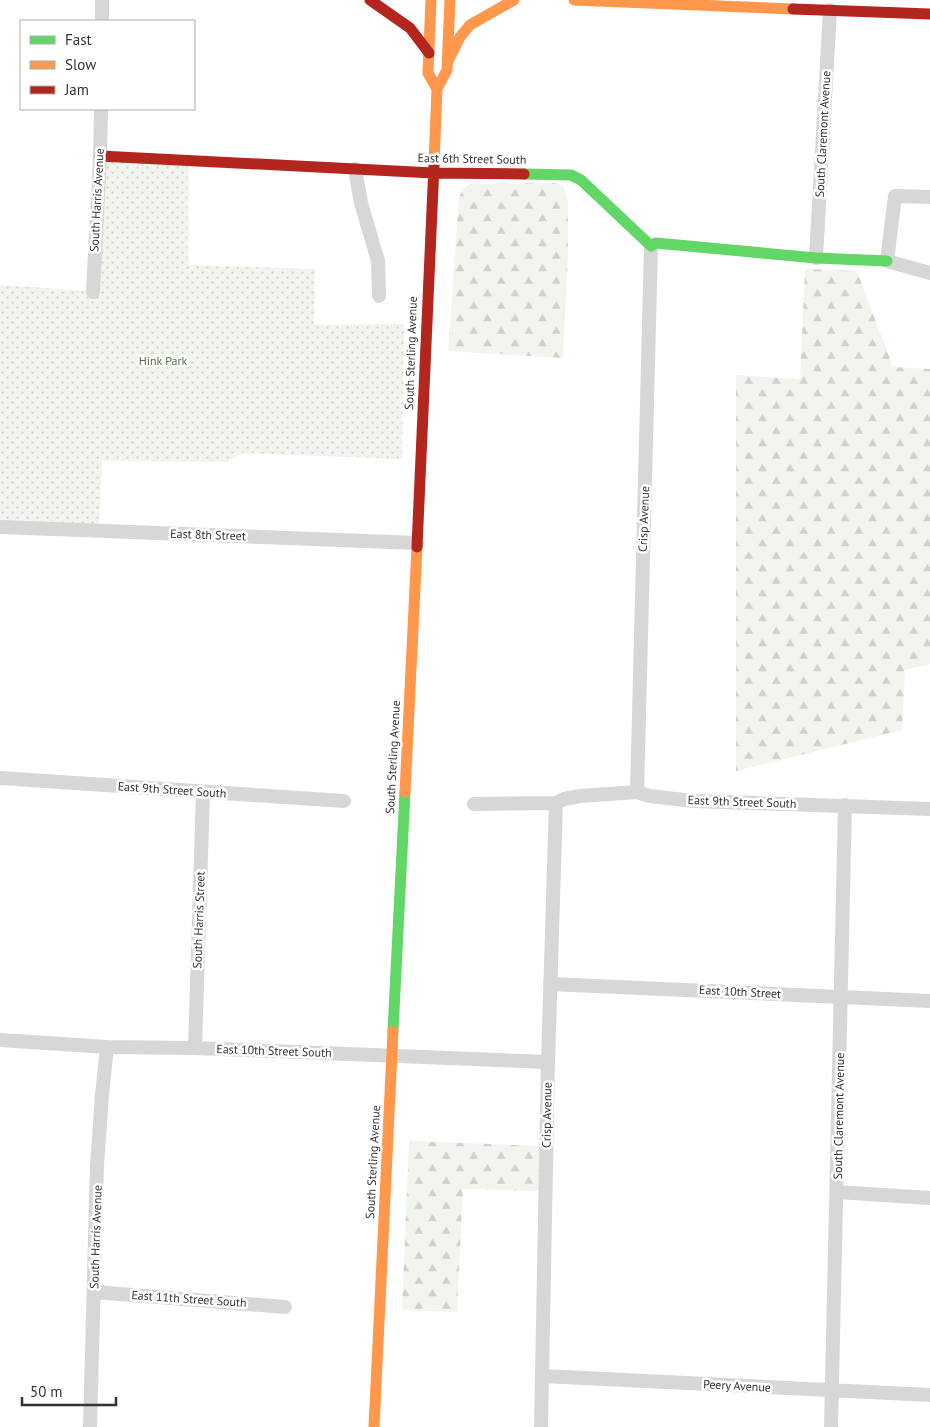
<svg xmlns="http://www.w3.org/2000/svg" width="930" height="1427" font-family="'PT Sans',sans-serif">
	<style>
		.forest { fill: url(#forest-firs) }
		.park { fill: url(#park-dots) }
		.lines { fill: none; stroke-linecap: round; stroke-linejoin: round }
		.street { stroke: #d7d7d7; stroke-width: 14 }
		.fast { stroke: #63d668; stroke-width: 11 }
		.slow { stroke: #ff974d; stroke-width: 11 }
		.jam { stroke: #b3261e; stroke-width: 11 }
		.labels { text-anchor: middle; stroke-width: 5; stroke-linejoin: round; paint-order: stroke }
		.street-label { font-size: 12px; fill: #333; stroke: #fff }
		.park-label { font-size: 12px; fill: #56703f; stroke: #fff }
	</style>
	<defs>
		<pattern id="forest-firs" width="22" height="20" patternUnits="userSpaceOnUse" patternTransform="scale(1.25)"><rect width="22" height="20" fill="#f1f5ed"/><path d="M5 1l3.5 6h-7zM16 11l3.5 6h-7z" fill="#cfd2cc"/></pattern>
		<pattern id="park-dots" width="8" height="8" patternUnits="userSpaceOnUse" patternTransform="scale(1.25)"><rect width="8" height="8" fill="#f1f5ed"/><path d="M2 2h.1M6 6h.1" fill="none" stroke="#cfd2cc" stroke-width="1.8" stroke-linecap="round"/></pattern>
	</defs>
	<rect width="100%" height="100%" fill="#fff"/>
	<path class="forest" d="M 554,183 L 563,185 L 568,201 L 568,256 L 563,358 L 448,351 L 459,197 L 464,188 L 470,184 Z
		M 805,269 L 857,271 L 893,367 L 930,369 L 930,664 L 905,670 L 902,730 L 736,771 L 736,375 L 800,379 Z
		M 409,1141 L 541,1146 L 539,1191 L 463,1189 L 457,1312 L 402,1310 Z"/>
	<path class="park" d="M 100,156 L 188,161 L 188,265 L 315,269 L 314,325 L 404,324 L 402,459 L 242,453 L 228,462 L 102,461 L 99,530 L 0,521 L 0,285 L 93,291 Z"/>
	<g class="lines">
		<path class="street" d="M 102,21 L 102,0
			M 355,169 L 361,203 L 378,261 L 379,296
			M 930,197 L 895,196 L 887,261 L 930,273
			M 816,258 L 830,10
			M 93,292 L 100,156 L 101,109
			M 0,527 L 417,543
			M 0,778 L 344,801
			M 637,792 L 651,246
			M 474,804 L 556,803 L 564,799 L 580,796 L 637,792 L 649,796 L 694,801 L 930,809
			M 550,984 L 930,1001
			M 0,1040 L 107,1047 L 195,1048 L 548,1062
			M 195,1048 L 203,792
			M 837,1192 L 930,1198
			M 94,1292 L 285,1307
			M 543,1376 L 930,1395
			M 90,1427 L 97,1165 L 102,1095 L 107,1047
			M 541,1427 L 548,1062 L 556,803
			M 831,1427 L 845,805"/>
		<path class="fast" d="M 524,174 L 571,175 L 581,180 L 651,246 L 656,243 L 816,258 L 887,261
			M 393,1031 L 405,792"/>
		<path class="slow" d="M 431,0 L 428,73 L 437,89
			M 574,0 L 793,9
			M 448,61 L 460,37 L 470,25 L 514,0
			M 434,165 L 437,89 L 447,70 L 450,0
			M 405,792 L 417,547
			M 374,1427 L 393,1031"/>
		<path class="jam" d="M 370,0 L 410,28 L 429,53
			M 793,9 L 930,14
			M 100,156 L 433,173 L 524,174
			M 417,547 L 434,165"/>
	</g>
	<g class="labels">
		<g class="street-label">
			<text transform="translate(823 134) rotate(-87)" y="4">South Claremont Avenue</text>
			<text transform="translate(472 159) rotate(1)" y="4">East 6th Street South</text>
			<text transform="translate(97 200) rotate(-87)" y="4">South Harris Avenue</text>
			<text transform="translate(411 353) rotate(-88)" y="4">South Sterling Avenue</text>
			<text transform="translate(644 519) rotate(-88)" y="4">Crisp Avenue</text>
			<text transform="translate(208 535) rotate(2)" y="4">East 8th Street</text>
			<text transform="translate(393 757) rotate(-87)" y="4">South Sterling Avenue</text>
			<text transform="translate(172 790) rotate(4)" y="4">East 9th Street South</text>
			<text transform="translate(742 802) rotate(2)" y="4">East 9th Street South</text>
			<text transform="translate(199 920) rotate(-88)" y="4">South Harris Street</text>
			<text transform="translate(740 992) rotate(3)" y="4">East 10th Street</text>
			<text transform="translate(274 1051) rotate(2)" y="4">East 10th Street South</text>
			<text transform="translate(547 1115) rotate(-89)" y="4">Crisp Avenue</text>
			<text transform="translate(839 1116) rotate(-89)" y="4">South Claremont Avenue</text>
			<text transform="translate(373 1162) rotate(-87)" y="4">South Sterling Avenue</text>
			<text transform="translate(96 1237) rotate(-88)" y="4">South Harris Avenue</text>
			<text transform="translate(189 1299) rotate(4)" y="4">East 11th Street South</text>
			<text transform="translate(737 1386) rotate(3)" y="4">Peery Avenue</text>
		</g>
		<g class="park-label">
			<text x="163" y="365">Hink Park</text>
		</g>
	</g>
	<rect x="20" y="20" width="175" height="90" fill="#ffffff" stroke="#adadad"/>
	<rect x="30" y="36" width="25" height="8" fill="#63d668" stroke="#adadad"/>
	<text x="65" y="45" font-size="15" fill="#333333">Fast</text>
	<rect x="30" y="61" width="25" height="8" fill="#ff974d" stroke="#adadad"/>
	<text x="65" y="70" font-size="15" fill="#333333">Slow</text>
	<rect x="30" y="86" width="25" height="8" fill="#b3261e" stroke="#adadad"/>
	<text x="65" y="95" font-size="15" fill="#333333">Jam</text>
	<path d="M22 1397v8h94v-8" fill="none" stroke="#333333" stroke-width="2.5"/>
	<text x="30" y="1397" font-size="15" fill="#333333" stroke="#ffffff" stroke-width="4" paint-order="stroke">50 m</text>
</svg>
